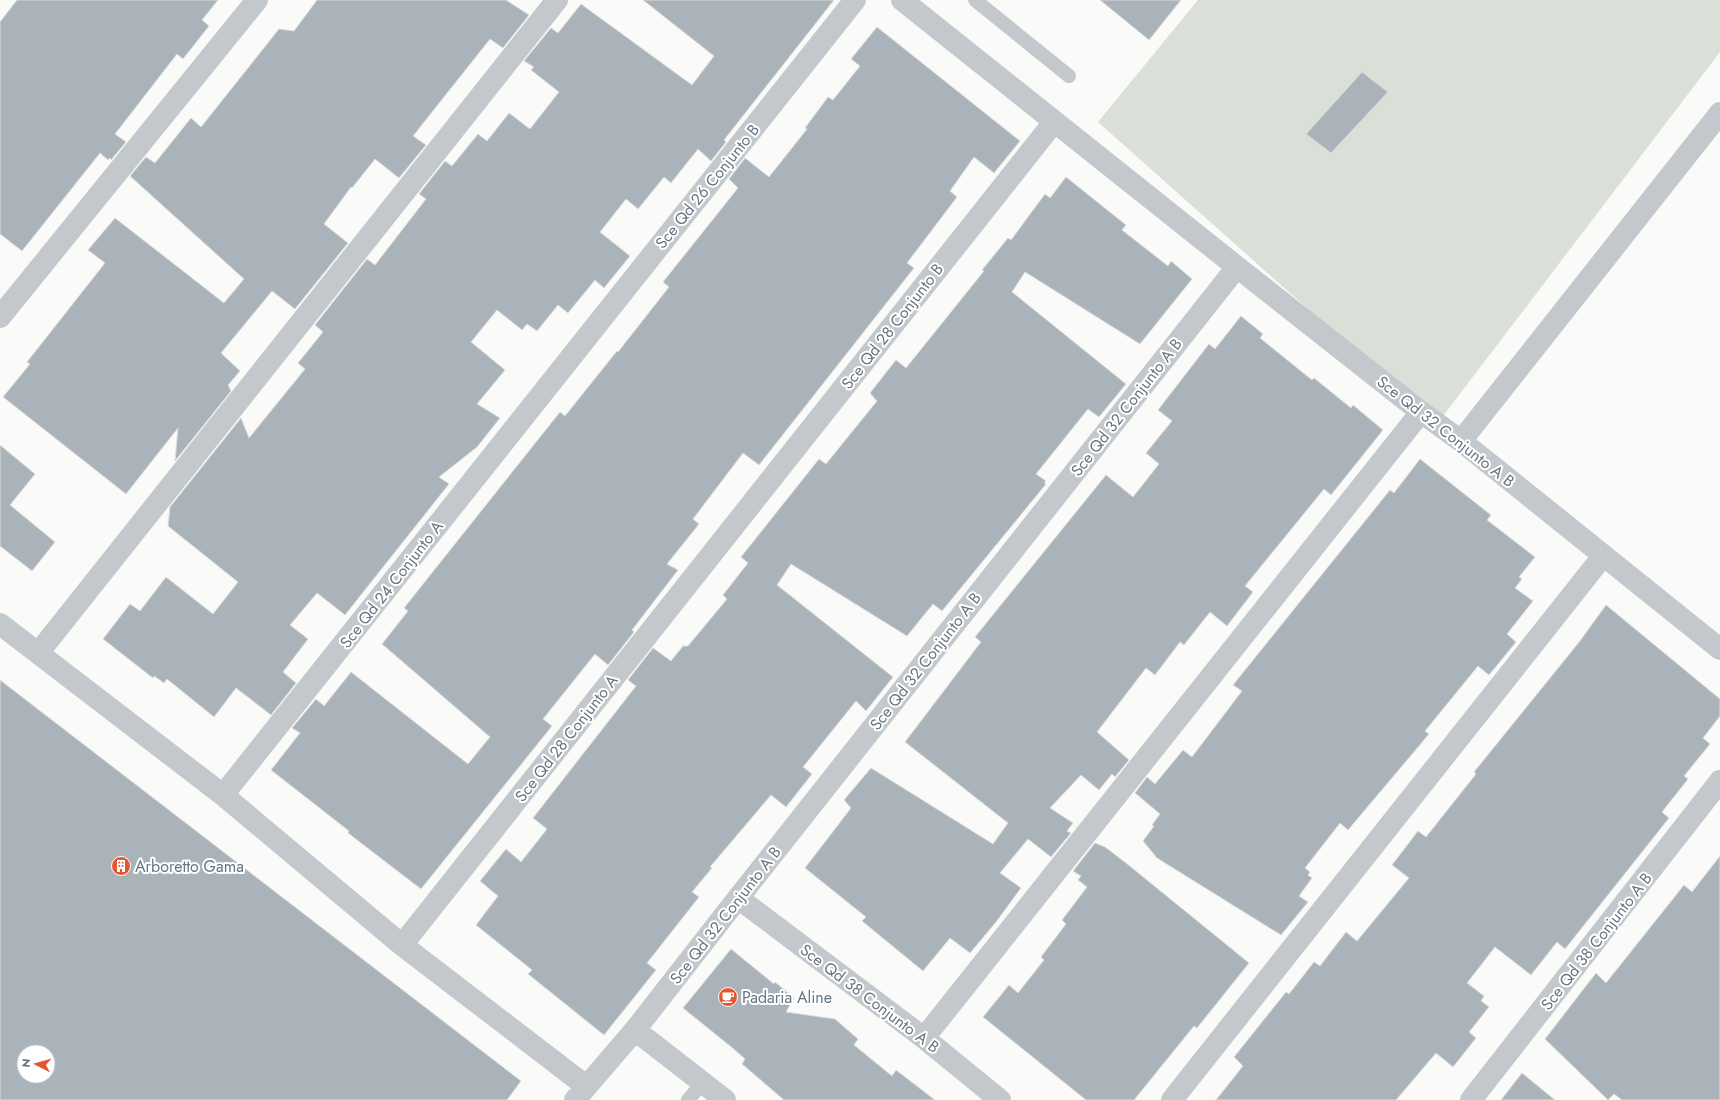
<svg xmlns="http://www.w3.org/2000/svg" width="1720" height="1100" font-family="Jost,sans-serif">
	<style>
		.green { fill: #dadfd7 }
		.building { fill: #aab3b9; stroke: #dcdcda; fill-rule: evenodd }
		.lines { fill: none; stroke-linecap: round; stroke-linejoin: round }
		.service { stroke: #c3c8cc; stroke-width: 14 }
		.minor { stroke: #c3c8cc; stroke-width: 22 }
		.labels { text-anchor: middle; stroke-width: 4; stroke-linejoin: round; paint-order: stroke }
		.street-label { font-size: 16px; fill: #657683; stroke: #fff }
		.poi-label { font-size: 16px; fill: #657683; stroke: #fff; text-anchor: start }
	</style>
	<rect width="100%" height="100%" fill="#fafaf8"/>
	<path class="green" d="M 1198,0 L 1720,0 L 1720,52 L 1437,424 L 1098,122 Z"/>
	<path class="building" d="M 17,0 L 218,0 L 202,20 L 209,26 L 183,59 L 177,54 L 115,134 L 126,142 L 111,160 L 110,158 L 108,160 L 100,153 L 22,251 L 0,234 L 0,22 Z
		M 317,0 L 506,0 L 529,15 L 503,48 L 490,39 L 413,136 L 426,145 L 399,178 L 375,159 L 352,188 L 351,187 L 324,224 L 348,243 L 295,309 L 272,291 L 221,353 L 240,371 L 228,385 L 231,391 L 175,461 L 178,428 L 126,494 L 3,397 L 30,364 L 27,362 L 105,263 L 88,250 L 115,218 L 224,303 L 244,279 L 130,176 L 146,157 L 155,163 L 191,118 L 201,127 L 279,29 L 294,31 Z
		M 643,0 L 834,0 L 724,140 L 726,142 L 711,161 L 698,149 L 671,183 L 664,177 L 638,209 L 626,199 L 600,232 L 630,256 L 604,288 L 595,280 L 568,313 L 558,305 L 537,331 L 527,324 L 522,330 L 497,310 L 471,342 L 505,370 L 477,404 L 500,418 L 477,447 L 439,477 L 449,484 L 345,615 L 317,593 L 290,625 L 308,639 L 283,672 L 296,683 L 271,715 L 236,688 L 214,717 L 167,679 L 164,683 L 154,676 L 153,678 L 103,639 L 130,604 L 140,611 L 166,577 L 213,614 L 238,582 L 168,526 L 170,507 L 241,418 L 249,438 L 305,369 L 298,363 L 323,332 L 315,325 L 367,259 L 375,265 L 426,199 L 419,194 L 445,161 L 452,166 L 478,134 L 487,141 L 509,113 L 530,129 L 559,92 L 531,70 L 534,67 L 524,61 L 551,28 L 558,33 L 581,4 L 692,85 L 714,56 Z
		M 1100,0 L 1181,0 L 1149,40 Z
		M 877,27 L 1020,141 L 994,173 L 974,157 L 950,191 L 957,197 L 907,263 L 914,268 L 759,465 L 743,453 L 693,519 L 699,524 L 667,564 L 678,570 L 632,630 L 634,632 L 608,665 L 595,654 L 543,719 L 552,726 L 421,889 L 348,833 L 349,831 L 271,770 L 300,733 L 292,728 L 316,699 L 324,706 L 351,672 L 468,764 L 490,737 L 382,644 L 408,611 L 404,608 L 560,412 L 565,416 L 617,351 L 618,352 L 669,287 L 663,282 L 738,188 L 729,179 L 745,158 L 769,177 L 807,129 L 805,128 L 828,97 L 833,100 L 860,66 L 851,59 Z
		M 1362,72 L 1388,92 L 1331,153 L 1306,134 Z
		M 1066,177 L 1126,225 L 1122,230 L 1168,266 L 1171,261 L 1192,279 L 1140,344 L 1025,272 L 1012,292 L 1126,384 L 1099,417 L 1088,409 L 1036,474 L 1046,481 L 1044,483 L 1046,484 L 942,611 L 933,604 L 907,636 L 791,564 L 777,585 L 893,677 L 866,711 L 856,701 L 803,767 L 812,774 L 786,807 L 771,795 L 710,867 L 712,868 L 692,892 L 699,897 L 647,963 L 656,970 L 604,1035 L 528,974 L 532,970 L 476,925 L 498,896 L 480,881 L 506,849 L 521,862 L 547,829 L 533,818 L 636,686 L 628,680 L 653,648 L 671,661 L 683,646 L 688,646 L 727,599 L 723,595 L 748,563 L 741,557 L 819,459 L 826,464 L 877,401 L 870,393 L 896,360 L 906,368 L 984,271 L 982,270 L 1008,238 L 1011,240 L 1045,194 L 1050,198 Z
		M 1241,316 L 1263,334 L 1260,338 L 1312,380 L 1314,378 L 1351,408 L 1353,405 L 1383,430 L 1331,495 L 1324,489 L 1245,586 L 1253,592 L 1227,626 L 1210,612 L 1184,645 L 1180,642 L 1155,675 L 1146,668 L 1097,732 L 1129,760 L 1115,777 L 1112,774 L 1099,790 L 1081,775 L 1050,808 L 1073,823 L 1067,831 L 1071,833 L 1051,857 L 1028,839 L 1000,873 L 1021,888 L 996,922 L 970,953 L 950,938 L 923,971 L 862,921 L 866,917 L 805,868 L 851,808 L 844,800 L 871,768 L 993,844 L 1008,823 L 905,742 L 981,642 L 975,637 L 1106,475 L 1133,497 L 1159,464 L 1146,453 L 1172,421 L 1158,410 L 1209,344 L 1215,349 Z
		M 0,445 L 35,474 L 10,505 L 55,542 L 32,571 L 0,546 Z
		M 1420,459 L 1491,515 L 1487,520 L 1535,557 L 1519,577 L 1522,579 L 1515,588 L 1533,601 L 1507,634 L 1516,642 L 1489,675 L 1478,666 L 1425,731 L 1429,734 L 1348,830 L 1340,823 L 1305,868 L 1310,872 L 1308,875 L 1312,878 L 1299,896 L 1308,902 L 1281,935 L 1157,858 L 1143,841 L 1154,826 L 1152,825 L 1160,814 L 1135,793 L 1147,777 L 1155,784 L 1183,750 L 1192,757 L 1242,691 L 1233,685 L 1390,490 L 1394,493 Z
		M 1606,605 L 1720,699 L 1720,716 L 1703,738 L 1710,744 L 1684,776 L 1688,779 L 1662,812 L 1669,818 L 1565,949 L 1557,942 L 1531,975 L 1495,947 L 1467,983 L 1484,996 L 1481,1001 L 1489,1007 L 1469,1032 L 1476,1038 L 1453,1067 L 1436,1053 L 1396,1100 L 1216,1100 L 1243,1066 L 1234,1057 L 1286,992 L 1289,994 L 1314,962 L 1320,966 L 1346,932 L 1357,941 L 1409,878 L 1392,865 L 1418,831 L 1426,837 L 1476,774 L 1474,772 L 1580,641 Z
		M 0,680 L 521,1081 L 507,1100 L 0,1100 ZM 24,1052 L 48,1052 L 48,1076 L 24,1076 Z
		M 1095,843 L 1105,847 L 1126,863 L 1249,963 L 1197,1028 L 1194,1026 L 1134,1100 L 1086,1100 L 983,1017 L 1009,985 L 1018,993 L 1044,960 L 1041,957 L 1066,924 L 1062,920 L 1087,887 L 1078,880 L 1081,876 L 1073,871 Z
		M 1720,856 L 1720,1100 L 1622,1100 L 1614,1094 L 1608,1100 L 1545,1039 L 1596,973 L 1606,983 L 1684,885 L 1692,892 Z
		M 731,949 L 774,984 L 775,982 L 794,998 L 786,1012 L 835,1019 L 858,1039 L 854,1045 L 892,1076 L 896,1070 L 935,1100 L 784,1100 L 742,1064 L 745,1059 L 735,1050 L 683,1008 Z
		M 1522,1073 L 1555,1100 L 1501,1100 Z"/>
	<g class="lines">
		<path class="service" d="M 975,0 L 1069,76
			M 688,1100 L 703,1082"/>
		<path class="minor" d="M 902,0 L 1237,267 L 1421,412 L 1461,441 L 1720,649
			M 0,317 L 257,0
			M 1461,441 L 1720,113
			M 0,624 L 223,795 L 402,945 L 586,1086
			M 39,652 L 557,0
			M 223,795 L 855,0
			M 738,898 L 924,1038 L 1000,1100
			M 402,945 L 1054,122
			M 635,1030 L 725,1100
			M 924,1038 L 1421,412
			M 575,1100 L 635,1030 L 738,898 L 1237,267
			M 1172,1100 L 1603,556
			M 1471,1100 L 1720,781"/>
	</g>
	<defs>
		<g id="building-disc" transform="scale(1)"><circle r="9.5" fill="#e4572e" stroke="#fff"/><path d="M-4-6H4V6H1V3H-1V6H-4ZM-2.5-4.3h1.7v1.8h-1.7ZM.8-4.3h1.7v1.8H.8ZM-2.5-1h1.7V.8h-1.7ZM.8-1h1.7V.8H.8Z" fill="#fff"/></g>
		<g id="cafe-disc" transform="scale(1)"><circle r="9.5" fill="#e4572e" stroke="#fff"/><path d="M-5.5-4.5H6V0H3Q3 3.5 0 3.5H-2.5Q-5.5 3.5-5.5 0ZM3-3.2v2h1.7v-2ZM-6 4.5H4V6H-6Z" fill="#fff"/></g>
	</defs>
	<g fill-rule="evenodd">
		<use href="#building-disc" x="121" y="866"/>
		<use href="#cafe-disc" x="728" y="997"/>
	</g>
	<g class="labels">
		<g class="street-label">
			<text transform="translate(707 186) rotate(-51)" y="6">Sce Qd 26 Conjunto B</text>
			<text transform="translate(892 326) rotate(-52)" y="6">Sce Qd 28 Conjunto B</text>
			<text transform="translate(1126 407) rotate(-52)" y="6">Sce Qd 32 Conjunto A B</text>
			<text transform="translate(1446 431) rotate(38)" y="6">Sce Qd 32 Conjunto A B</text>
			<text transform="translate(391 584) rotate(-52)" y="6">Sce Qd 24 Conjunto A</text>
			<text transform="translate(925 661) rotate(-52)" y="6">Sce Qd 32 Conjunto A B</text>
			<text transform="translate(566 738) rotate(-52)" y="6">Sce Qd 28 Conjunto A</text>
			<text transform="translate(725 915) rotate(-52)" y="6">Sce Qd 32 Conjunto A B</text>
			<text transform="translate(1596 941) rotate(-52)" y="6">Sce Qd 38 Conjunto A B</text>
			<text transform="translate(870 998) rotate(37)" y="6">Sce Qd 38 Conjunto A B</text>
		</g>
		<g class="poi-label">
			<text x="135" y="872">Arboretto Gama</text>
			<text x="742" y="1003">Padaria Aline</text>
		</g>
	</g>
	<g transform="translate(36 1064) rotate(276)"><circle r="19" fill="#ffffff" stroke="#c1c8cd"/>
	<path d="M0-3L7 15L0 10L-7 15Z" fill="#e4572e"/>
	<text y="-6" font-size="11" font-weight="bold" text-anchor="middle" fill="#657683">N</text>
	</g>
</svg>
